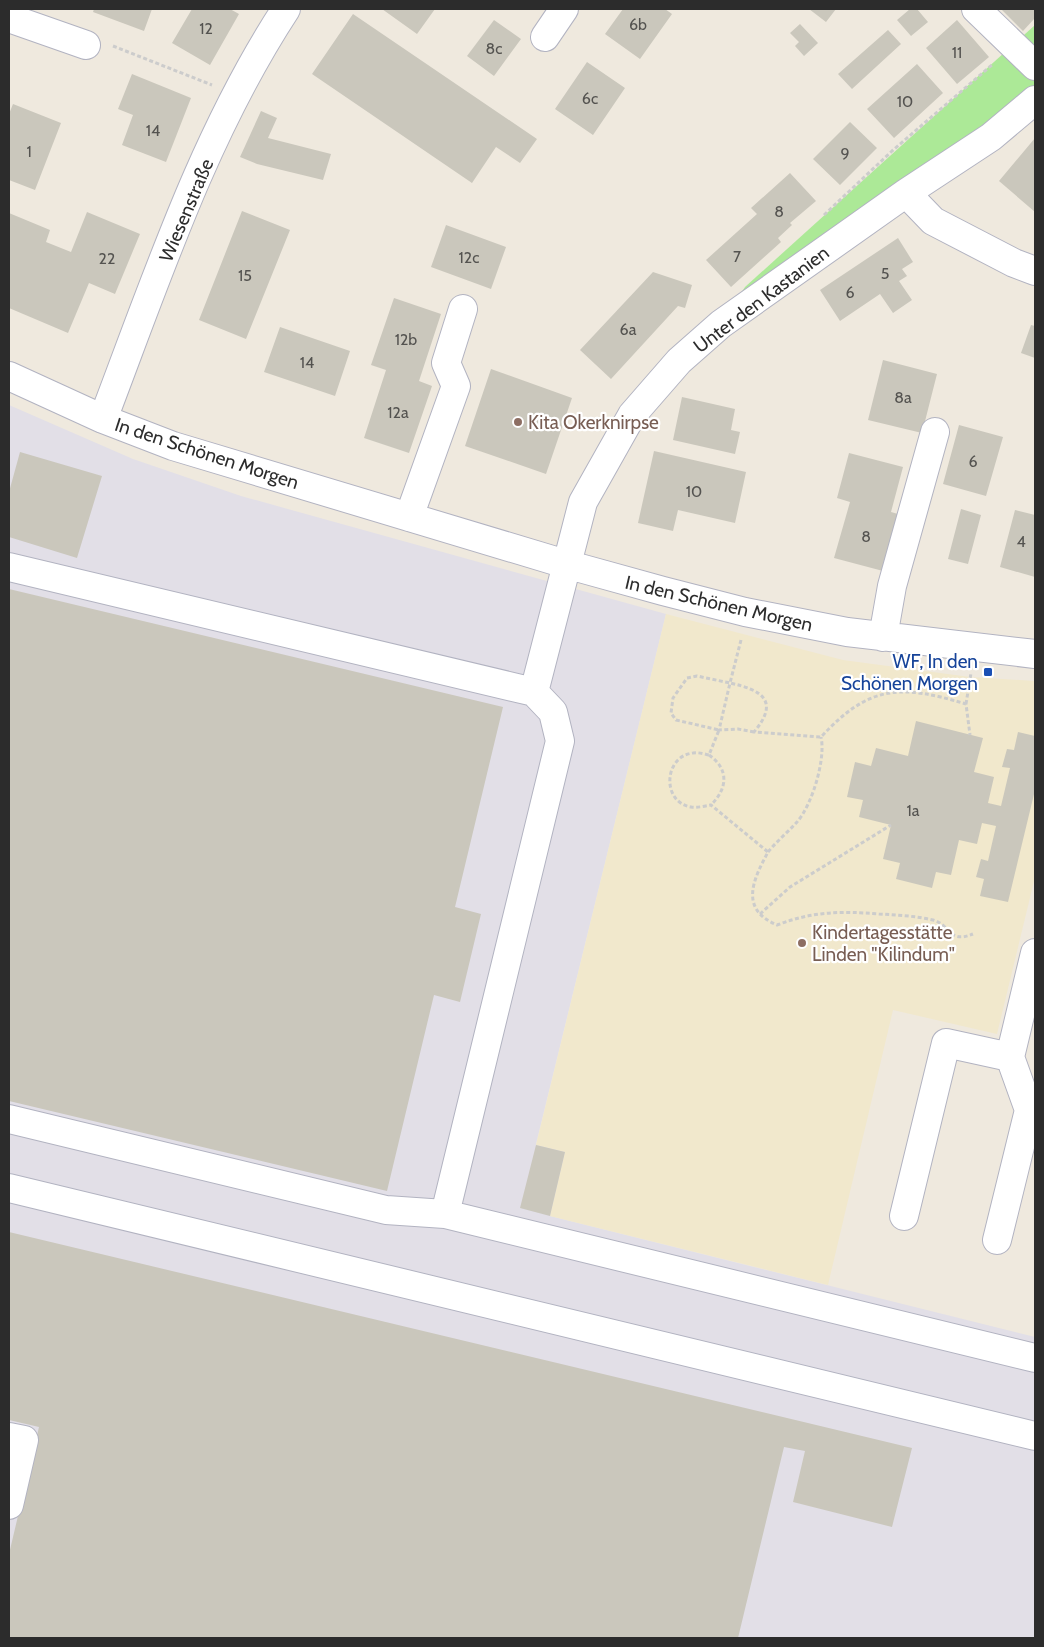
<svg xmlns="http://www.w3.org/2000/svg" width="1044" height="1647" font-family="Cabin,sans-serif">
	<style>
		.industrial { fill: #e2dfe7 }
		.education { fill: #f1e8cc }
		.green { fill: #ace997 }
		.building { fill: #cac7bc }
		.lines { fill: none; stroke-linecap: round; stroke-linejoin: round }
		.minor-casing { stroke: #b2b3c1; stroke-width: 30 }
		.path { stroke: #ccc; stroke-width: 3; stroke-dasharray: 4 2.5; stroke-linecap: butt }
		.minor { stroke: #fff; stroke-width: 28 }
		.education-dot { fill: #8d6e63; stroke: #fff; stroke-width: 2 }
		.transit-dot { fill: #1a4fb4; stroke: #fff; stroke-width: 2 }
		.labels { text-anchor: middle; stroke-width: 4.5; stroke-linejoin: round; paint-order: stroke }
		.number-label { font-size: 16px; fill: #545350 }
		.street-label { font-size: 19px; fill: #2c2c2c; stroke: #fff }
		.education-label { font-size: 19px; fill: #785e54; stroke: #fff; text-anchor: start }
		.transit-label { font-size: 19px; fill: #164399; stroke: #fff; text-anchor: end }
	</style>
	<rect width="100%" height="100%" fill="#efe9de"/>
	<path class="industrial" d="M 9,405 L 133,459 L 241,496 L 666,614 L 536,1144 L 565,1152 L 550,1216 L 1035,1337 L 1035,1638 L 9,1638 Z"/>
	<path class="education" d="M 666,614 L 843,660 L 970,677 L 1035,681 L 1035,877 L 997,1034 L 893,1010 L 828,1285 L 550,1216 L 565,1152 L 536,1145 Z"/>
	<path class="green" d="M 1035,25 L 1035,100 L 721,324 L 745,287 Z"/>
	<path class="building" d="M 94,9 L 152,9 L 144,31 L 93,12 Z
		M 192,9 L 230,9 L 239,14 L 210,65 L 172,43 Z
		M 382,9 L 435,9 L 417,34 Z
		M 623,9 L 665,9 L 672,14 L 640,59 L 605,34 Z
		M 809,9 L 836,9 L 826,22 Z
		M 910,9 L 917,9 L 928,22 L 911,36 L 897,20 Z
		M 1001,9 L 1035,9 L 1035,18 L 1023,31 Z
		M 353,14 L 537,139 L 520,163 L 496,147 L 472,183 L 312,74 Z
		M 494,20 L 521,39 L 494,76 L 467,56 Z
		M 957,20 L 989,57 L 957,84 L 926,48 Z
		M 800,24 L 818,43 L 804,56 L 795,46 L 799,42 L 790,33 Z
		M 888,30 L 901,44 L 852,89 L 838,74 Z
		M 587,62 L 625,88 L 593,135 L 555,109 Z
		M 917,64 L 943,93 L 894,138 L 867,109 Z
		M 132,74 L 191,98 L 166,162 L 122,145 L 133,115 L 118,109 Z
		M 13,104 L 61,123 L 35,190 L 9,180 L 9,114 Z
		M 261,111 L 277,118 L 268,138 L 331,154 L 323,180 L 257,164 L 240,157 Z
		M 850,122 L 877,148 L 840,185 L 813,159 Z
		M 1035,138 L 1035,212 L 999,181 Z
		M 790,173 L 816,201 L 790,223 L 792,225 L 778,238 L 781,242 L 731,287 L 706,260 L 757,214 L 751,208 Z
		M 242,211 L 290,230 L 246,339 L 199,320 Z
		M 87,212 L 140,234 L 115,294 L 89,283 L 68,333 L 9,308 L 9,213 L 50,230 L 46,242 L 71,252 Z
		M 446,225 L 506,247 L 491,289 L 431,267 Z
		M 898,238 L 913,262 L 902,269 L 907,276 L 899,281 L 912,300 L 893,313 L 880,294 L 840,321 L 820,290 Z
		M 653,272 L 692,285 L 685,308 L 678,306 L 611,379 L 580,350 Z
		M 394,298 L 441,314 L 419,381 L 432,386 L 409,453 L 364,438 L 386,370 L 371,365 Z
		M 1031,325 L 1035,326 L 1035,358 L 1021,353 Z
		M 280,327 L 350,351 L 335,396 L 264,372 Z
		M 883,360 L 937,374 L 922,433 L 868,420 Z
		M 491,369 L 572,398 L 546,474 L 465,446 Z
		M 682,397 L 735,409 L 731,430 L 740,432 L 735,454 L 673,440 Z
		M 959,425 L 1003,437 L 986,496 L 943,484 Z
		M 654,451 L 746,472 L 735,523 L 678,510 L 673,531 L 638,523 Z
		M 20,452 L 102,476 L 77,558 L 9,537 L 9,492 Z
		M 849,453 L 903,467 L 891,512 L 898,514 L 883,571 L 834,558 L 850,502 L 837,498 Z
		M 961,509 L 981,515 L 968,564 L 948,559 Z
		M 1015,510 L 1035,515 L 1035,577 L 1000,567 Z
		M 9,589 L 503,707 L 455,907 L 481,914 L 460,1002 L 434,995 L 387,1191 L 9,1101 Z
		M 916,721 L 983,738 L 974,772 L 994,777 L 988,803 L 1001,806 L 1010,768 L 1002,767 L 1007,749 L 1014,750 L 1018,732 L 1035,736 L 1035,790 L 1008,902 L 980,896 L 984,879 L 976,877 L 981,859 L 988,861 L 996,826 L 982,823 L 977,844 L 959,840 L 951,875 L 936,872 L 932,888 L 896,879 L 900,863 L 883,859 L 891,825 L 859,817 L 863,800 L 847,797 L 855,762 L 871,766 L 876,748 L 908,756 Z
		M 536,1145 L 565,1152 L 550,1216 L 520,1208 Z
		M 9,1232 L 912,1448 L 892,1527 L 793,1502 L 805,1451 L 784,1447 L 738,1638 L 9,1638 L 9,1554 L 39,1427 L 9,1420 Z"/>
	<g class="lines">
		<g class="minor-casing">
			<path id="minor" d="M 976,9 L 1035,66
				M 9,18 L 86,45
				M 545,37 L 564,9
				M 906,193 L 933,221 L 1014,263 L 1035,271
				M 9,376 L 103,419 L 173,446 L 569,565 L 663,591 L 745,612 L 847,632 L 1035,654
				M 103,419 C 156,280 204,134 286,9
				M 409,517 L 456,386 L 446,363 L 463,309
				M 9,567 L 534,692 L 553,712 L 560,741 L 445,1214
				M 883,637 L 892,586 L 935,432
				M 534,692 L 583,502 L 632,415 L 679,361 L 721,324 L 906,193 L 991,137 L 1035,100
				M 9,1119 L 386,1210 L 445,1214 L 1035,1358
				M 9,1188 L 1035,1436
				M 904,1216 L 946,1043 L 1010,1057
				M 997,1240 L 1029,1110 L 1010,1057 L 1035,953
				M 9,1437 L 24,1440 L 9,1505"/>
		</g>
		<path class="path" d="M 113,46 L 212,85
			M 824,215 L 892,151 L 993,64
			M 741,640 L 730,683 C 762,690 780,701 754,732 L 821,737 C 869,685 900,684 966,704 L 970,735
			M 966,704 L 971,673
			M 754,732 L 738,729 L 719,730 L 730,683 L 697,676 L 687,678 L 673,698 L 671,713 L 676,720 L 719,730 L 709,755 C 704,754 698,752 693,753 C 664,756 661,802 691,807 C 697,808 705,806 711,805 L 768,852 C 753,880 739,909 777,925 C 814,911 841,911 879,914 C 897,915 916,916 933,920 C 951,925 948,944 973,934
			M 709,755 C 729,769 728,788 711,805
			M 768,852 C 777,841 788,832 797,822 C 812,805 826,759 821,737
			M 760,914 L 790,887 L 891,825"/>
		<use href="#minor" class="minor"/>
	</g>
	<g class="education-dot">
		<circle cx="518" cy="422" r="5"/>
		<circle cx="802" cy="943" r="5"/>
	</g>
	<rect class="transit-dot" x="983" y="667" width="10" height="10" rx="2.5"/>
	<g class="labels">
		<g class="number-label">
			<text x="638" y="30">6b</text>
			<text x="206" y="34">12</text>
			<text x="494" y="54">8c</text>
			<text x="957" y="58">11</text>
			<text x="590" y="104">6c</text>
			<text x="905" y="107">10</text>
			<text x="153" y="136">14</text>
			<text x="29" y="157">1</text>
			<text x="845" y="159">9</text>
			<text x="779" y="217">8</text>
			<text x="737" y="262">7</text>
			<text x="469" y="263">12c</text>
			<text x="107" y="264">22</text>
			<text x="885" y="279">5</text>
			<text x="245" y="281">15</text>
			<text x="850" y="298">6</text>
			<text x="628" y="335">6a</text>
			<text x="406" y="345">12b</text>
			<text x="307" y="368">14</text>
			<text x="903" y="403">8a</text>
			<text x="398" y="418">12a</text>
			<text x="973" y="467">6</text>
			<text x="694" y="497">10</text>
			<text x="866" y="542">8</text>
			<text x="1021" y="547">4</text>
			<text x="913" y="816">1a</text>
		</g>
		<g class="street-label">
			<text transform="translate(186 210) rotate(-67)" y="7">Wiesenstraße</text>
			<text transform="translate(761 299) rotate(-37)" y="7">Unter den Kastanien</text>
			<text transform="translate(207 453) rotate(18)" y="7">In den Schönen Morgen</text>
			<text transform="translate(719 603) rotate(13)" y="7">In den Schönen Morgen</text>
		</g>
		<g class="education-label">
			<text x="528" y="429">Kita Okerknirpse</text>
			<text x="812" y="939">Kindertagesstätte<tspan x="812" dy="22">Linden "Kilindum"</tspan></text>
		</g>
		<g class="transit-label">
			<text x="978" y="668">WF, In den<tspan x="978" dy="22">Schönen Morgen</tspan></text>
		</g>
	</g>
	<rect width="1044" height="1647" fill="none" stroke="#2c2c2c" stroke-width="20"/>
</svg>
